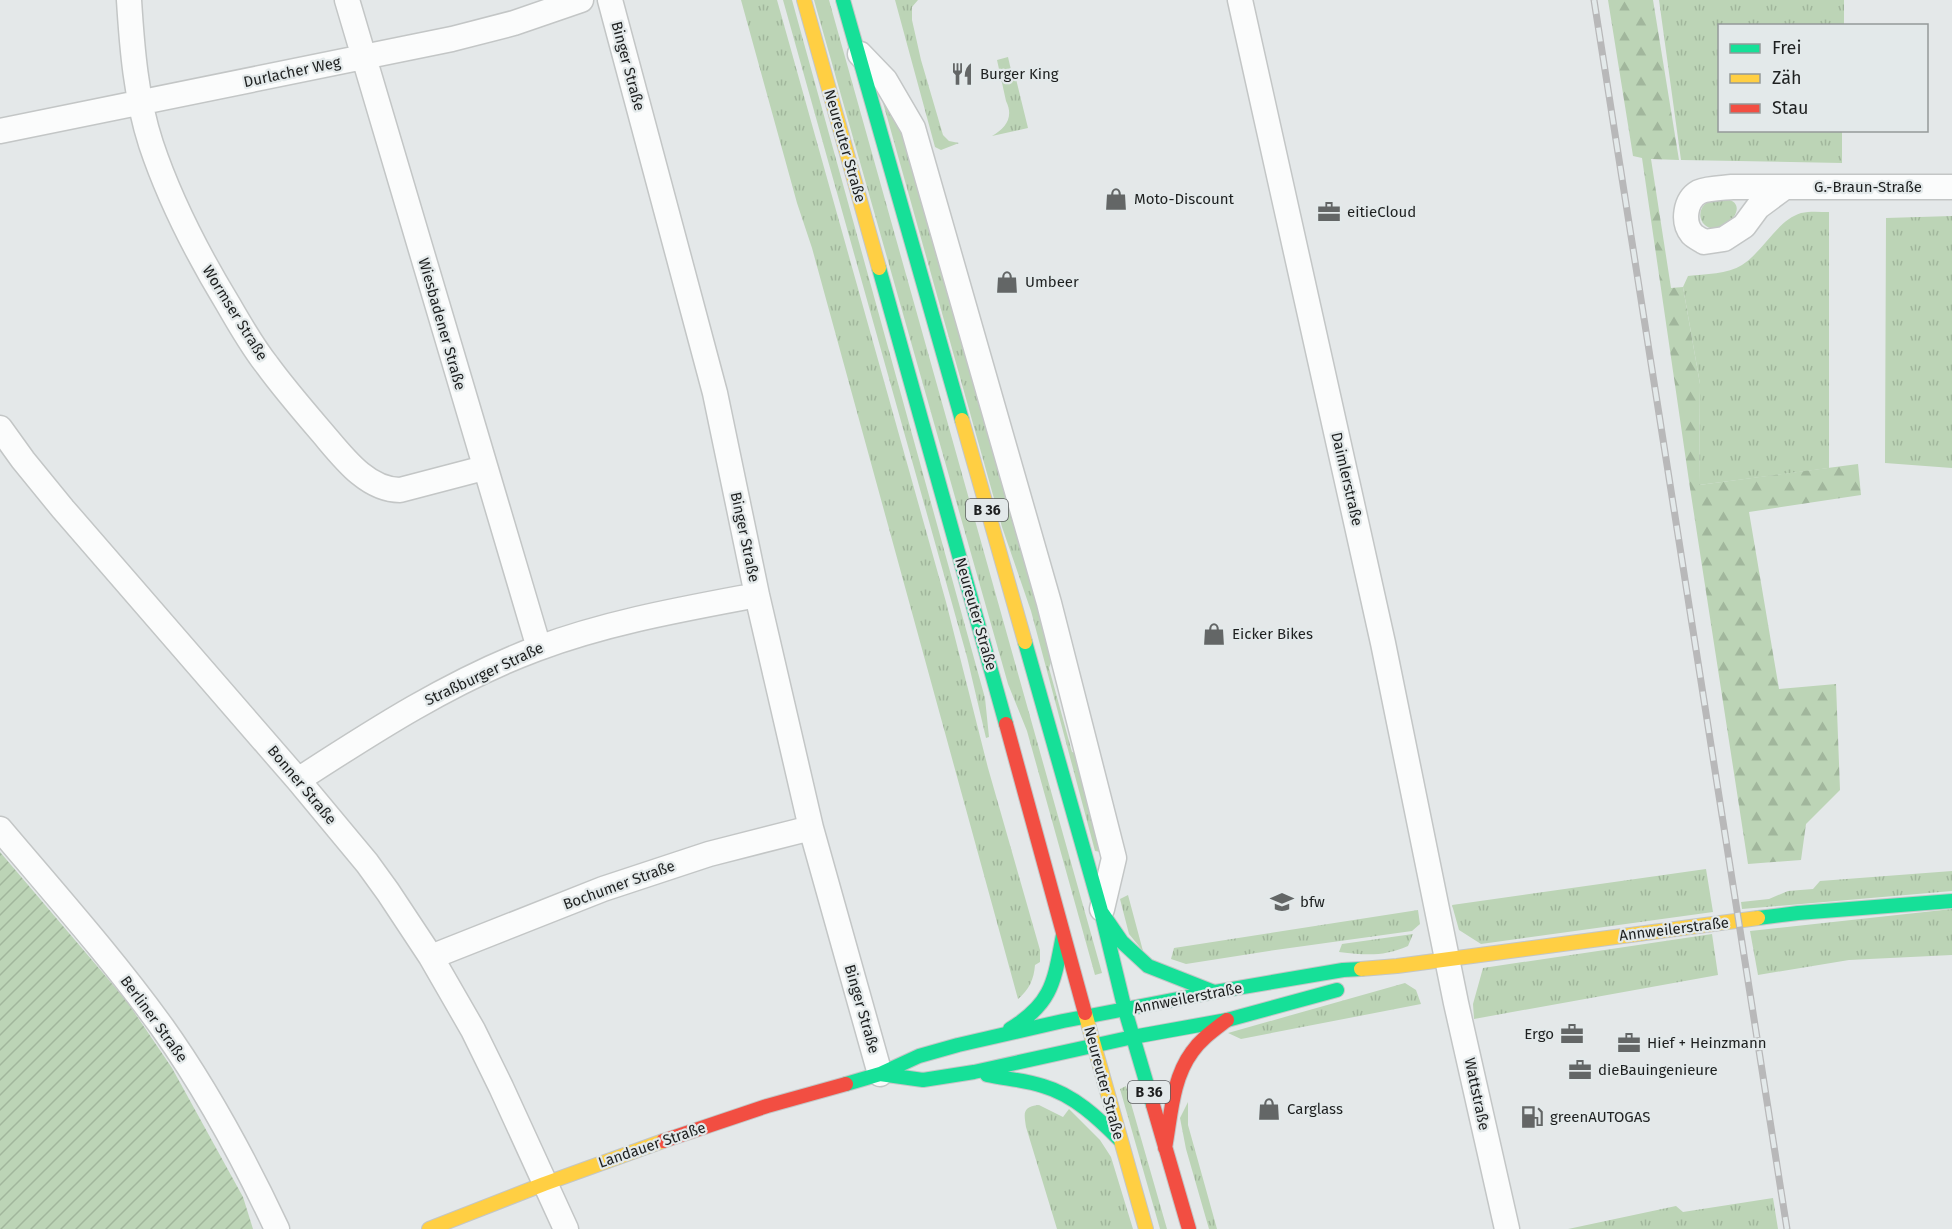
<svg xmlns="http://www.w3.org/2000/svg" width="1952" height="1229" font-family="'Fira Sans',sans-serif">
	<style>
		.grass { fill: url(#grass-tufts) }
		.forest { fill: url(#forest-firs) }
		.garden { fill: url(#garden-furrows) }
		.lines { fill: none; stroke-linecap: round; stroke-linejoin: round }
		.street-casing { stroke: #c3c6c6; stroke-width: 27 }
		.fast-casing { stroke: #c3c6c6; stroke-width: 16 }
		.slow-casing { stroke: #c3c6c6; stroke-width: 16 }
		.jam-casing { stroke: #c3c6c6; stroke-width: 16 }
		.street { stroke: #fbfcfc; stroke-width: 24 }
		.fast { stroke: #16e098; stroke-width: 14 }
		.slow { stroke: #ffcf43; stroke-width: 14 }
		.jam { stroke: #f24e42; stroke-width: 14 }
		.rail-casing { stroke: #b8b8b9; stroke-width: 7 }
		.rail { stroke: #e3e9ea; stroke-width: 4.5; stroke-dasharray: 14; stroke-linecap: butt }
		.labels { text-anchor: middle; stroke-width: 4.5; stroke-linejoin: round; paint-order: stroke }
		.shield { fill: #e3e9ea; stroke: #595c5d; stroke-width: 1.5 }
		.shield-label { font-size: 14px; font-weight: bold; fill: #1e2020 }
		.street-label { font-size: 15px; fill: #1e2020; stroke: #e3e9ea }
		.poi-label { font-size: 15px; fill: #1e2020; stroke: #e3e9ea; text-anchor: start }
	</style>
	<defs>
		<pattern id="grass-tufts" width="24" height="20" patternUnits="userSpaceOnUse" patternTransform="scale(1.5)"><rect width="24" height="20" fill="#bcd4b6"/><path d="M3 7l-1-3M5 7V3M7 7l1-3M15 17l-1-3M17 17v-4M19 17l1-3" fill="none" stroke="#a1b69c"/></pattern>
		<pattern id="forest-firs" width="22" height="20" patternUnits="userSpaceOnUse" patternTransform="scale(1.5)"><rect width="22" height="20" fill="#bcd4b6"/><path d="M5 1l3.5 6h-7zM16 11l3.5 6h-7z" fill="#a1b69c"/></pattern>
		<pattern id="garden-furrows" width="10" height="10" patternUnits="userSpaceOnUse" patternTransform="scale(1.5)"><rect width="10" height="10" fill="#bcd4b6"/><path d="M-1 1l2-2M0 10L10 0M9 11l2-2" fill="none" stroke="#a1b69c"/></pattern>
	</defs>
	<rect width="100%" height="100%" fill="#e4e8e9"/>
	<path class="grass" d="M 741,0 L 777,0 L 946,602 L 988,768 L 1040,950 L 1040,962 L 1035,965 C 1034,979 1029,990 1018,999 L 812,248 L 797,203 Z
		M 783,0 L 792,0 L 985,698 L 989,737 L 986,738 L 967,657 Z
		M 814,0 L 829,0 L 1102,973 L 1095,975 L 1027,731 L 1008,684 Z
		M 895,0 L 918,0 L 912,7 L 912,20 L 921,60 L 943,135 L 949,141 L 959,143 L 941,150 L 935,147 Z
		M 1659,0 L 1844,0 L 1844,25 L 1720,26 L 1720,130 L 1842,131 L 1842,163 L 1681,160 Z
		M 1008,57 L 1013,79 L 1016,79 L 1028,128 L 992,136 C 1006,128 1014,117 1006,101 L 997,60 Z
		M 882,99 L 899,128 L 909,154 L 1052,659 L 1049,668 L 1072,752 L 1077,753 L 1104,847 L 1101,852 L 1095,851 L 1031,611 L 1002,527 Z
		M 1727,199 C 1751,205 1725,233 1710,228 C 1698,224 1697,208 1708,202 C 1713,199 1721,200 1727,199 Z
		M 1829,212 L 1829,468 L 1699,485 L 1700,384 L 1683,287 L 1688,276 C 1705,274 1728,274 1742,265 C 1764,251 1776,221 1801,213 C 1810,211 1820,212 1829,212 Z
		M 1952,216 L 1952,468 L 1885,463 L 1886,218 Z
		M 1706,869 L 1713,912 L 1481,944 L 1459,930 L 1452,905 Z
		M 1952,871 L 1952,891 L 1742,909 L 1741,902 L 1769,899 L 1788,891 L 1813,889 L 1820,881 Z
		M 1128,895 L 1143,951 L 1129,934 L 1120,899 Z
		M 1952,909 L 1952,955 L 1849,960 L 1758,975 L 1750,931 Z
		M 1418,910 L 1420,924 L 1412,931 L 1269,951 L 1186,964 L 1171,959 L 1174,948 Z
		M 1413,934 L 1408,946 C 1382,957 1367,955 1339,952 L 1342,944 Z
		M 1712,934 L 1718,975 L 1474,1019 L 1473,1004 L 1483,968 Z
		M 1405,983 L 1416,990 L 1421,1004 L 1241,1039 L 1228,1033 Z
		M 1126,1086 L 1167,1229 L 1160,1229 L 1120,1089 Z
		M 1188,1102 L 1188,1125 L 1217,1229 L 1209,1229 L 1186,1149 L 1180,1118 Z
		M 1039,1105 L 1063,1117 L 1069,1109 L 1100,1140 L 1111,1157 L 1133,1229 L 1057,1229 L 1026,1127 C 1024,1113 1022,1107 1039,1105 Z
		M 1773,1198 L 1778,1229 L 1568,1229 L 1676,1206 L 1683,1212 Z"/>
	<path class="forest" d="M 1608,0 L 1653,0 L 1679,160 L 1651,159 L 1671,288 L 1683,287 L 1700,384 L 1699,485 L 1858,464 L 1861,495 L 1749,512 L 1779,689 L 1836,684 L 1840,790 L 1806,824 L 1801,860 L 1748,864 L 1690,488 L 1642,158 L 1633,156 Z"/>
	<path class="garden" d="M 0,852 L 126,1000 L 172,1068 L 243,1197 L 253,1229 L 0,1229 Z"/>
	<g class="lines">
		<g class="street-casing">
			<path id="street" d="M 129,0 C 132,48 136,98 151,144 C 170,201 197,253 228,304 C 240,325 252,346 267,365 C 283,387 301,408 319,429 C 340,453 365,490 400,490 L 484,468
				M 347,0 L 539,648
				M 610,0 L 715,393 L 757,595 L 811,828 L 880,1074
				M 1240,0 L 1383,643 L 1456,1003 L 1507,1229
				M 860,54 L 885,80 L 913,128 L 1049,603 L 1114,858 L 1102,909
				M 0,131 L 452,39 L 514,23 L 581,0
				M 1732,187 L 1785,187 L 1758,207 L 1744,226 L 1724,239 L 1704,242 C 1701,240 1695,237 1692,234 C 1682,222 1685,200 1699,192 C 1708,188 1723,188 1732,187 Z
				M 1785,187 L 1952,187
				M 0,428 L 23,460 L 63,509 L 298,780 L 367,863 L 388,892 L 431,957 L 473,1030 L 501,1087 L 566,1229
				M 298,780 C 375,730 451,681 536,649 C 608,622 683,609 757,595
				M 0,829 C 55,894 112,958 162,1027 C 207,1090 244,1159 277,1229
				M 431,957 L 603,889 L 709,854 L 811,828"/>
		</g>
		<g class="fast-casing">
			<path id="fast" d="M 843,0 L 962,420
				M 879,268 L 1006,724
				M 1025,642 L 1101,911 L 1125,1010 L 1153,1105
				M 1102,913 L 1122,942 L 1148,966 L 1214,992
				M 1758,918 L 1798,913 L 1952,901
				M 1010,1029 C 1053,1003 1054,981 1063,935
				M 880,1074 L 923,1080 L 974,1072 L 1133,1037 L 1227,1020 L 1337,990
				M 987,1075 C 1006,1079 1025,1080 1043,1086 C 1074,1095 1098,1118 1120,1140
				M 846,1084 L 880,1074 L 919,1056 L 958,1045 L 1063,1021 L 1214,992 L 1343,970 L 1361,969"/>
		</g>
		<g class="slow-casing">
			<path id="slow" d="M 804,0 L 879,268
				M 962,420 L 1025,642
				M 1361,969 L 1397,966 L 1758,918
				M 1085,1013 L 1146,1229
				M 429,1229 L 544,1184 L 663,1141"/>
		</g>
		<g class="jam-casing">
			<path id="jam" d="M 1006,724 L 1085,1013
				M 1153,1105 L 1189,1229
				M 663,1141 L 767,1106 L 846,1084
				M 1165,1148 C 1171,1116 1172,1079 1192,1052 C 1201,1039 1214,1030 1227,1020"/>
		</g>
		<use href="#street" class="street"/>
		<use href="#fast" class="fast"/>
		<use href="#slow" class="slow"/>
		<use href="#jam" class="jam"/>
		<g class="rail-casing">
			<path id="rail" d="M 1594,0 L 1787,1229"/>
		</g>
		<use href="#rail" class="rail"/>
	</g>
	<defs>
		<g id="restaurant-bare" transform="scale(1.8)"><path d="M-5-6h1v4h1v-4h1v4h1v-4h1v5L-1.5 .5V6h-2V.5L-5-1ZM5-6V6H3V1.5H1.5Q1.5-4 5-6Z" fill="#636666" stroke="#e3e9ea" stroke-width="2.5" paint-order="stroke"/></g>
		<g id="shop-bare" transform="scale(1.8)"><path d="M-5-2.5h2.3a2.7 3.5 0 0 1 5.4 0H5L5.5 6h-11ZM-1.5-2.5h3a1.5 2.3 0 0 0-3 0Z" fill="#636666" stroke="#e3e9ea" stroke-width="2.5" paint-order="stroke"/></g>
		<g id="office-bare" transform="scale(1.8)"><path d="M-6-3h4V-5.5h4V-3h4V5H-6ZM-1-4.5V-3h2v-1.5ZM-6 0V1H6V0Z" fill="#636666" stroke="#e3e9ea" stroke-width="2.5" paint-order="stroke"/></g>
		<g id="university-bare" transform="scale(1.8)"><path d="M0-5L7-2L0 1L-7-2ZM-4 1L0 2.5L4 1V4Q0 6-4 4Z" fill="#636666" stroke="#e3e9ea" stroke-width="2.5" paint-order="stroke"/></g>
		<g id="fuel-bare" transform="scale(1.8)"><path d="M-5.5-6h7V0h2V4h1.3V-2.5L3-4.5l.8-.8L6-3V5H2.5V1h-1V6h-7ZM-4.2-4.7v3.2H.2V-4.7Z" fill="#636666" stroke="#e3e9ea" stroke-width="2.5" paint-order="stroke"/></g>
	</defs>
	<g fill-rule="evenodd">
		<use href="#restaurant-bare" x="962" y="74"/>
		<use href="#shop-bare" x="1116" y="199"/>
		<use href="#office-bare" x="1329" y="212"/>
		<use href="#shop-bare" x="1007" y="282"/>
		<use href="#shop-bare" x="1214" y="634"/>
		<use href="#university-bare" x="1282" y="902"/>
		<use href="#office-bare" x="1572" y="1034"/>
		<use href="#office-bare" x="1629" y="1043"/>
		<use href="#office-bare" x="1580" y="1070"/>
		<use href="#shop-bare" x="1269" y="1109"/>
		<use href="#fuel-bare" x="1532" y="1117"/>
	</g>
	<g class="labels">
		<g class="shield">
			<rect x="966" y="499" width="42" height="22" rx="4.5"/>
			<rect x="1128" y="1081" width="42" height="22" rx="4.5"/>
		</g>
		<g class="shield-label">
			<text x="987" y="515">B 36</text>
			<text x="1149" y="1097">B 36</text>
		</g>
		<g class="street-label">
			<text transform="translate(628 66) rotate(75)" y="5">Binger Straße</text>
			<text transform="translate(292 72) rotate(-12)" y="5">Durlacher Weg</text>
			<text transform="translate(845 146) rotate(74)" y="5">Neureuter Straße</text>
			<text x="1868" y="192">G.-Braun-Straße</text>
			<text transform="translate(235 313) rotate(58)" y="5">Wormser Straße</text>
			<text transform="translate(442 324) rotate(74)" y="5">Wiesbadener Straße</text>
			<text transform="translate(1347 479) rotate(77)" y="5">Daimlerstraße</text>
			<text transform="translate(745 537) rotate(78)" y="5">Binger Straße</text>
			<text transform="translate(976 614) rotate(74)" y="5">Neureuter Straße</text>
			<text transform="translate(484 674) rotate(-25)" y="5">Straßburger Straße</text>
			<text transform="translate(302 785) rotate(50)" y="5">Bonner Straße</text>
			<text transform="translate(619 885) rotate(-20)" y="5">Bochumer Straße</text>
			<text transform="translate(1674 929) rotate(-7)" y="5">Annweilerstraße</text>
			<text transform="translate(1188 998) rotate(-11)" y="5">Annweilerstraße</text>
			<text transform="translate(862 1009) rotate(74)" y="5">Binger Straße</text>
			<text transform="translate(154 1019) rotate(54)" y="5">Berliner Straße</text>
			<text transform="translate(1104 1083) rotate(75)" y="5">Neureuter Straße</text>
			<text transform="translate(1477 1094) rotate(78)" y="5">Wattstraße</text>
			<text transform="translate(652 1145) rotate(-19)" y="5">Landauer Straße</text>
		</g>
		<g class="poi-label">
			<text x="980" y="79">Burger King</text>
			<text x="1134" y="204">Moto-Discount</text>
			<text x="1347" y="217">eitieCloud</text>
			<text x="1025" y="287">Umbeer</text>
			<text x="1232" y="639">Eicker Bikes</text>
			<text x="1300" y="907">bfw</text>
			<text x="1554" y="1039" text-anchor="end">Ergo</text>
			<text x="1647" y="1048">Hief + Heinzmann</text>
			<text x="1598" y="1075">dieBauingenieure</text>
			<text x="1287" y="1114">Carglass</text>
			<text x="1550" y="1122">greenAUTOGAS</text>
		</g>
	</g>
	<rect x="1718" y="24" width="210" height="108" fill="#e3e9ea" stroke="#949999" stroke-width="1.5"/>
	<rect x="1730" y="44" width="30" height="9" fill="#16e098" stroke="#949999" stroke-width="1.5"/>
	<text x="1772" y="54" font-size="18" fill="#1e2020">Frei</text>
	<rect x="1730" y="74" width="30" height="9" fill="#ffcf43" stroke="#949999" stroke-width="1.5"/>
	<text x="1772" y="84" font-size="18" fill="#1e2020">Zäh</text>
	<rect x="1730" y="104" width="30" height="9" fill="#f24e42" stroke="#949999" stroke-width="1.5"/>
	<text x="1772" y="114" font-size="18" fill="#1e2020">Stau</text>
</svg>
